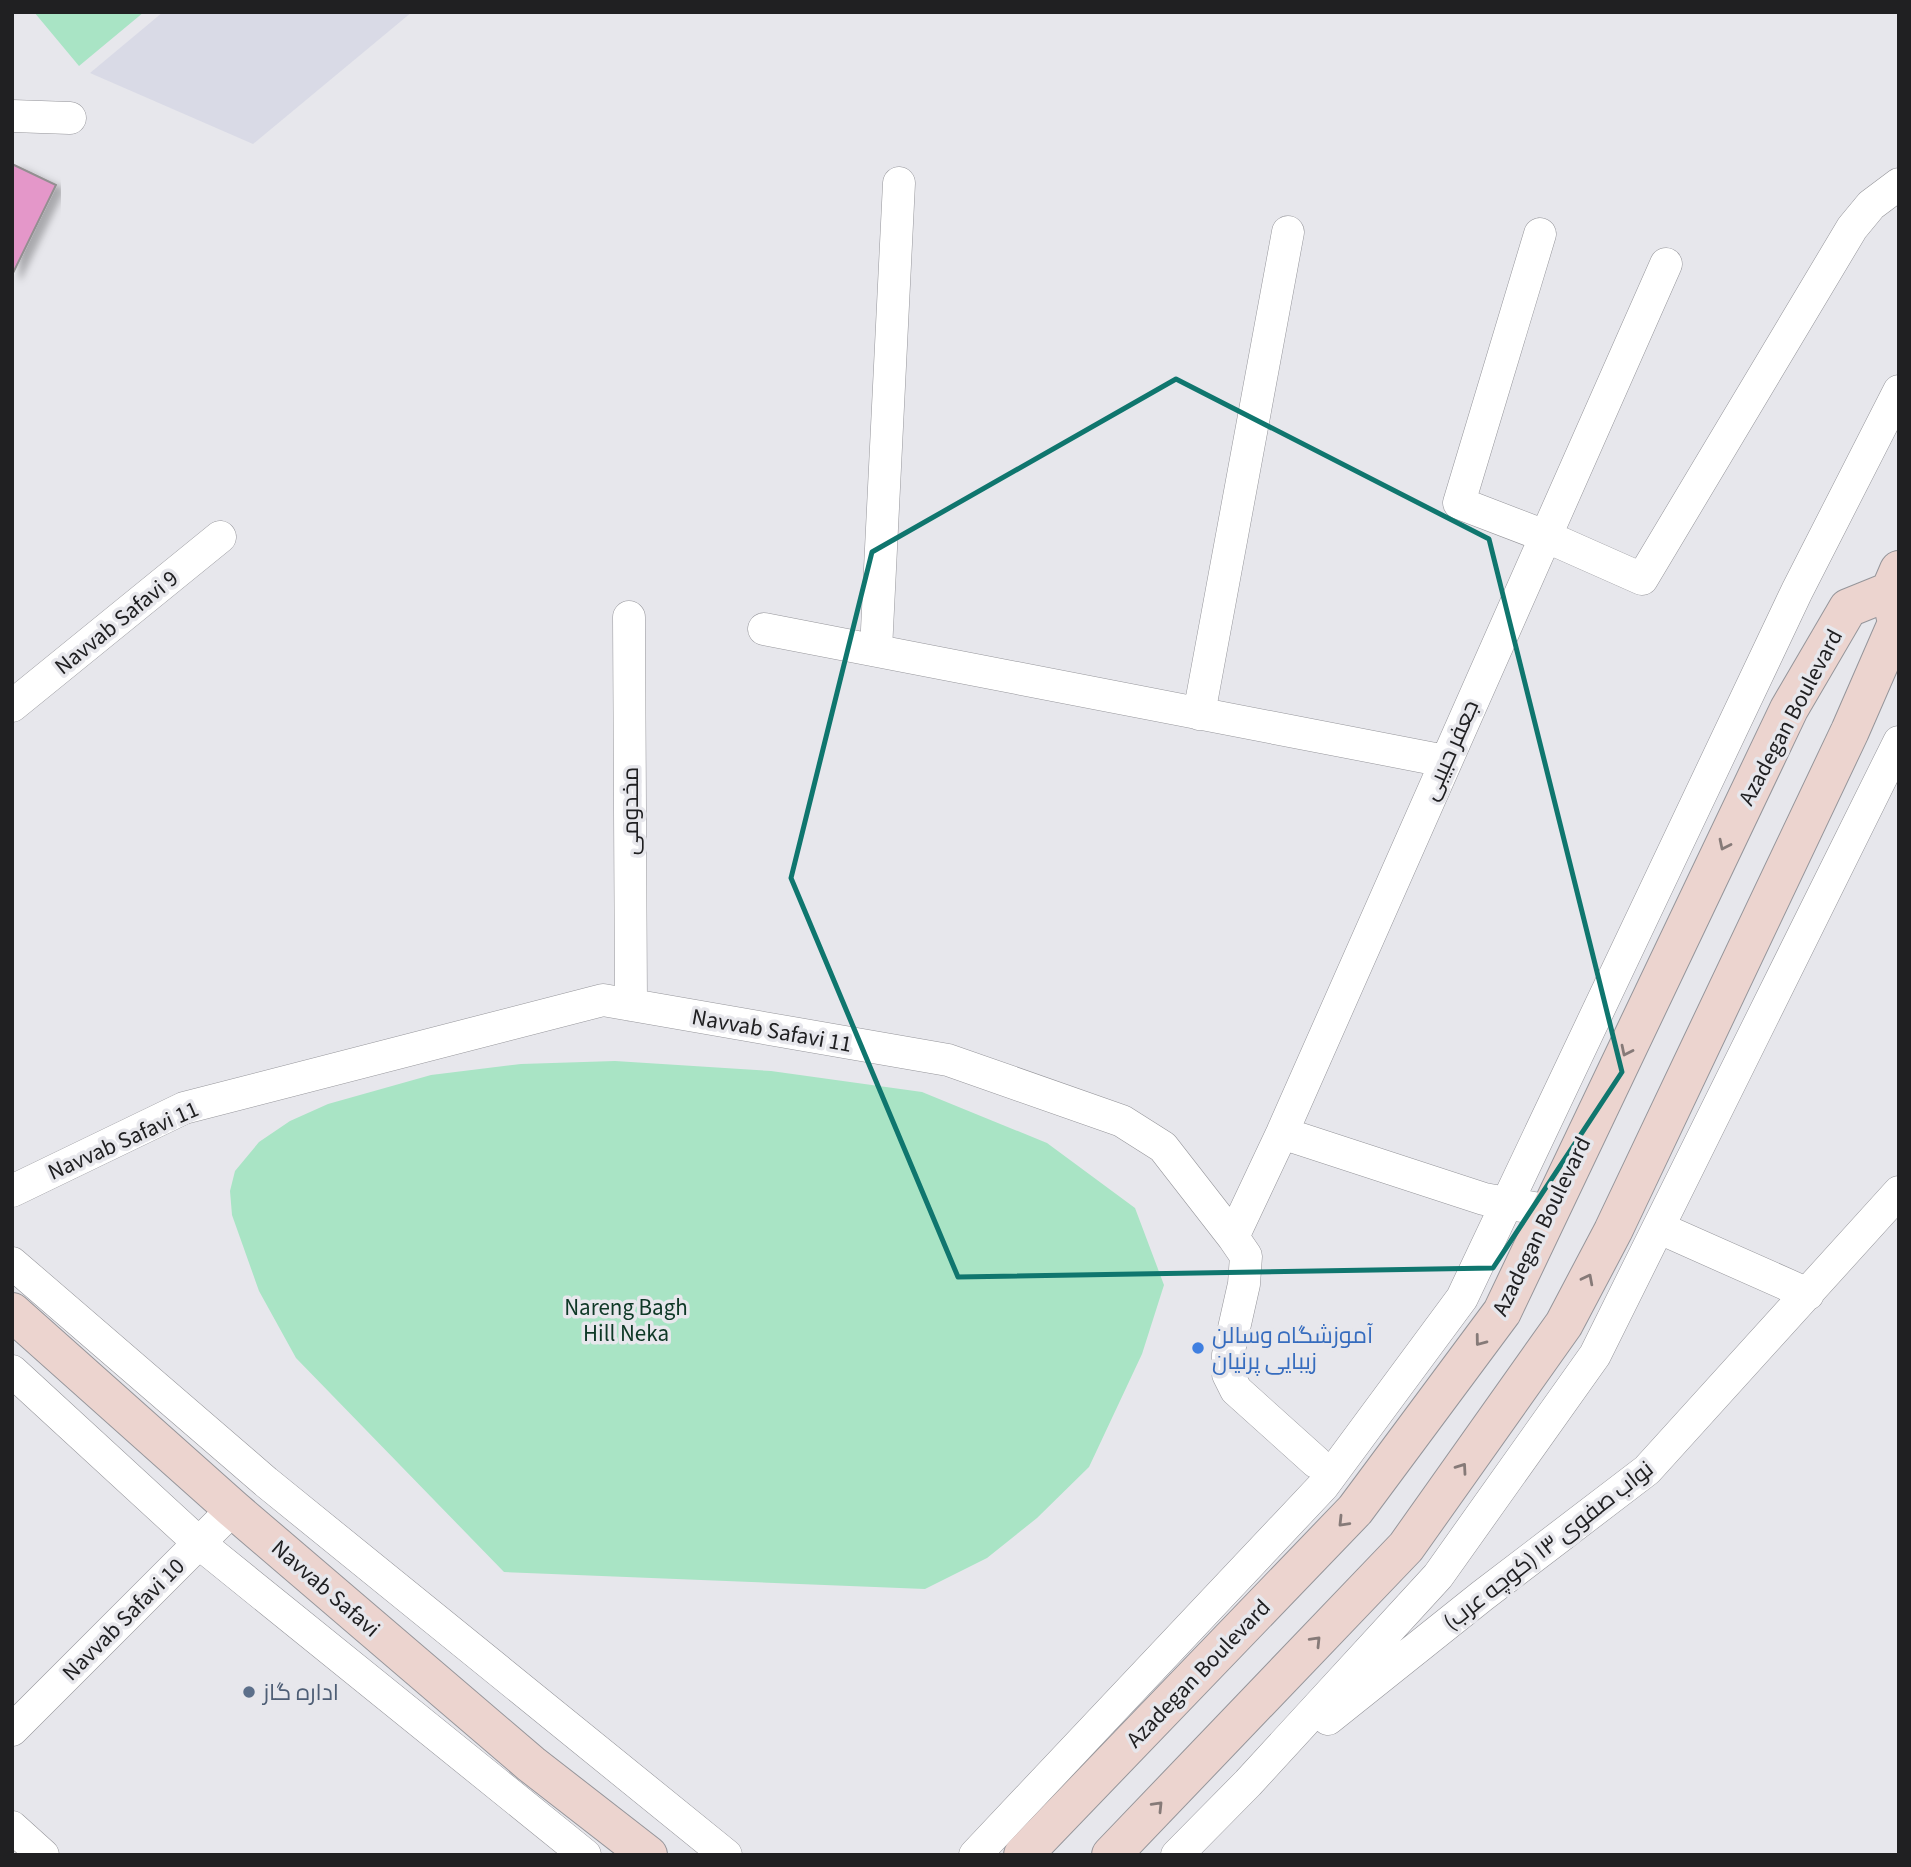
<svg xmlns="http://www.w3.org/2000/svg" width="1911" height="1867" font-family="'Source Sans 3',Cairo,sans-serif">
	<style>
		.built { fill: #d9dae6 }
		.green { fill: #a9e4c5 }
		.building { fill: #e497c9; stroke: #938f91; stroke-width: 2; filter: url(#shadow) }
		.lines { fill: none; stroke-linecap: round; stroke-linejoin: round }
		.street-casing { stroke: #95959a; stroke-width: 33 }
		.secondary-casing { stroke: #95959a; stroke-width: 40 }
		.street { stroke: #fff; stroke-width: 32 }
		.secondary { stroke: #ecd4cf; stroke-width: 38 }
		.oneway { stroke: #867a78 }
		.marked { fill: none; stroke: #0f766e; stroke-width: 5; stroke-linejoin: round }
		.shop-dot { fill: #3f7fe0; stroke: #e7e7ec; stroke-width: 2.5 }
		.service-dot { fill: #5c6f8a; stroke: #e7e7ec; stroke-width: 2.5 }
		.labels { text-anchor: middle; stroke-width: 7; stroke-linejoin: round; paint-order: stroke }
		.street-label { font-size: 23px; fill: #202022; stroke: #e7e7ec }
		.park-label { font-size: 23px; fill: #0e3826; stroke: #e7e7ec }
		.shop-label { font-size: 23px; fill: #366cbe; stroke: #e7e7ec; text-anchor: start }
		.service-label { font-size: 23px; fill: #4e5e75; stroke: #e7e7ec; text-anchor: start }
	</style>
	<defs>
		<filter id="shadow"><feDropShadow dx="8" dy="4.5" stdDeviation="3.5" flood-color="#0004"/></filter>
	</defs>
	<rect width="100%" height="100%" fill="#e7e7ec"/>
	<path class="built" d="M 163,12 L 412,12 L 253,144 L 90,73 Z"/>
	<path class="green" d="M 34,12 L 144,12 L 79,66 Z
		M 615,1061 L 771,1071 L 922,1092 L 1047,1143 L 1135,1208 L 1164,1285 L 1142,1354 L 1089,1467 L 1037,1518 L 987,1558 L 925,1589 L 504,1572 L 296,1358 L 259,1291 L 232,1215 L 230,1191 L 235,1171 L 259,1142 L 290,1121 L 328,1104 L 431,1075 L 521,1064 Z"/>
	<path class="building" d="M 12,164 L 56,185 L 12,275 Z"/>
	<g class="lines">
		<g class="street-casing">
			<path id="street" d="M 12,116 L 70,118
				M 1540,234 L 1459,503 L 1545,536 L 1642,579 L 1852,228 L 1871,205 L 1899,184
				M 629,617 L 631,1005
				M 764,629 L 1445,761
				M 876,650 L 899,183
				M 12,706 L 220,537
				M 1199,714 L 1288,232
				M 1282,1133 L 1484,1199 L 1550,1211
				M 12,1191 L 184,1108 L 603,1000 L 948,1060 L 1122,1121 L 1163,1147 L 1233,1237 L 1246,1256 L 1244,1284 L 1228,1355 L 1228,1374 L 1236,1390 L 1316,1462
				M 1664,1230 L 1808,1294
				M 1233,1237 L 1282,1133 L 1666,264
				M 12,1263 L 266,1482 L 726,1855
				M 12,1371 L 199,1543 L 585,1855
				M 1328,1719 L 1482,1596 L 1647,1470 L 1899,1192
				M 12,1730 L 233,1509
				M 12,1827 L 43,1855
				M 975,1855 L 1323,1486 L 1462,1298 L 1797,591 L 1899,391
				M 1177,1855 L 1248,1783 L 1438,1576 L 1595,1355 L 1899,742"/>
		</g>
		<g class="secondary-casing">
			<path id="secondary" d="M 12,1312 L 233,1509 L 531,1764 L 648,1855
				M 1023,1855 L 1355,1510 L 1502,1312 L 1789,709 L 1848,608 L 1890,591
				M 1111,1855 L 1406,1547 L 1564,1324 L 1613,1231 L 1850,731 L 1897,623 L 1890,591 L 1899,570"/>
		</g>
		<use href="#street" class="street"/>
		<use href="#secondary" class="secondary"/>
	</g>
	<defs><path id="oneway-chevron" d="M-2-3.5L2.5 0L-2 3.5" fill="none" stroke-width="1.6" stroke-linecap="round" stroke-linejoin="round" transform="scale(1.75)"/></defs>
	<g class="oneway">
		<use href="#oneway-chevron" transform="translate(1724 845) rotate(116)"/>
		<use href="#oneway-chevron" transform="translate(1626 1051) rotate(116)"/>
		<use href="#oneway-chevron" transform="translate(1588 1279) rotate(-63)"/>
		<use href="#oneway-chevron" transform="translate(1480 1341) rotate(127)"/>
		<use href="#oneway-chevron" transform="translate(1462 1468) rotate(-55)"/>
		<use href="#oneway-chevron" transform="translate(1343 1522) rotate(134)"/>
		<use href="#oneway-chevron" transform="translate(1316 1641) rotate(-46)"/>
		<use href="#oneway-chevron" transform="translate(1158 1806) rotate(-46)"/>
	</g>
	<path class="marked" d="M 1176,379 L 1489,539 L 1622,1072 L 1493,1268 L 958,1277 L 791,878 L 872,552 Z"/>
	<circle class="shop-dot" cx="1198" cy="1348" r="7"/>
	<circle class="service-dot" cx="249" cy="1692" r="7"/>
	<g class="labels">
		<g class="street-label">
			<text transform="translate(116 622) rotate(-39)" y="8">Navvab Safavi 9</text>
			<text transform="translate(1790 717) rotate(-62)" y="8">Azadegan Boulevard</text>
			<text transform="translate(1450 750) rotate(-66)" y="8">جعفر حبیبی</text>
			<text transform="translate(630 811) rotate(-90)" y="8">مخدومی</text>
			<text transform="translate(772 1030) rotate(10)" y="8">Navvab Safavi 11</text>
			<text transform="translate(123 1140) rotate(-24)" y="8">Navvab Safavi 11</text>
			<text transform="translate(1541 1226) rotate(-64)" y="8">Azadegan Boulevard</text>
			<text transform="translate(1548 1545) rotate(-38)" y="8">نواب صفوی ۱۳ (کوچه عرب)</text>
			<text transform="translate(326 1588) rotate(41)" y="8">Navvab Safavi</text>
			<text transform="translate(123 1619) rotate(-45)" y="8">Navvab Safavi 10</text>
			<text transform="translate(1198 1673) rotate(-46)" y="8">Azadegan Boulevard</text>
		</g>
		<g class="park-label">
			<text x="626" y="1315">Nareng Bagh<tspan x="626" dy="26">Hill Neka</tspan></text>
		</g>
		<g class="shop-label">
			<text x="1212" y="1343">آموزشگاه وسالن<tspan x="1212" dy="26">زیبایی پرنیان</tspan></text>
		</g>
		<g class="service-label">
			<text x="263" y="1700">اداره گاز</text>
		</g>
	</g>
	<rect width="1911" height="1867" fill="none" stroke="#202022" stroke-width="28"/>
</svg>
